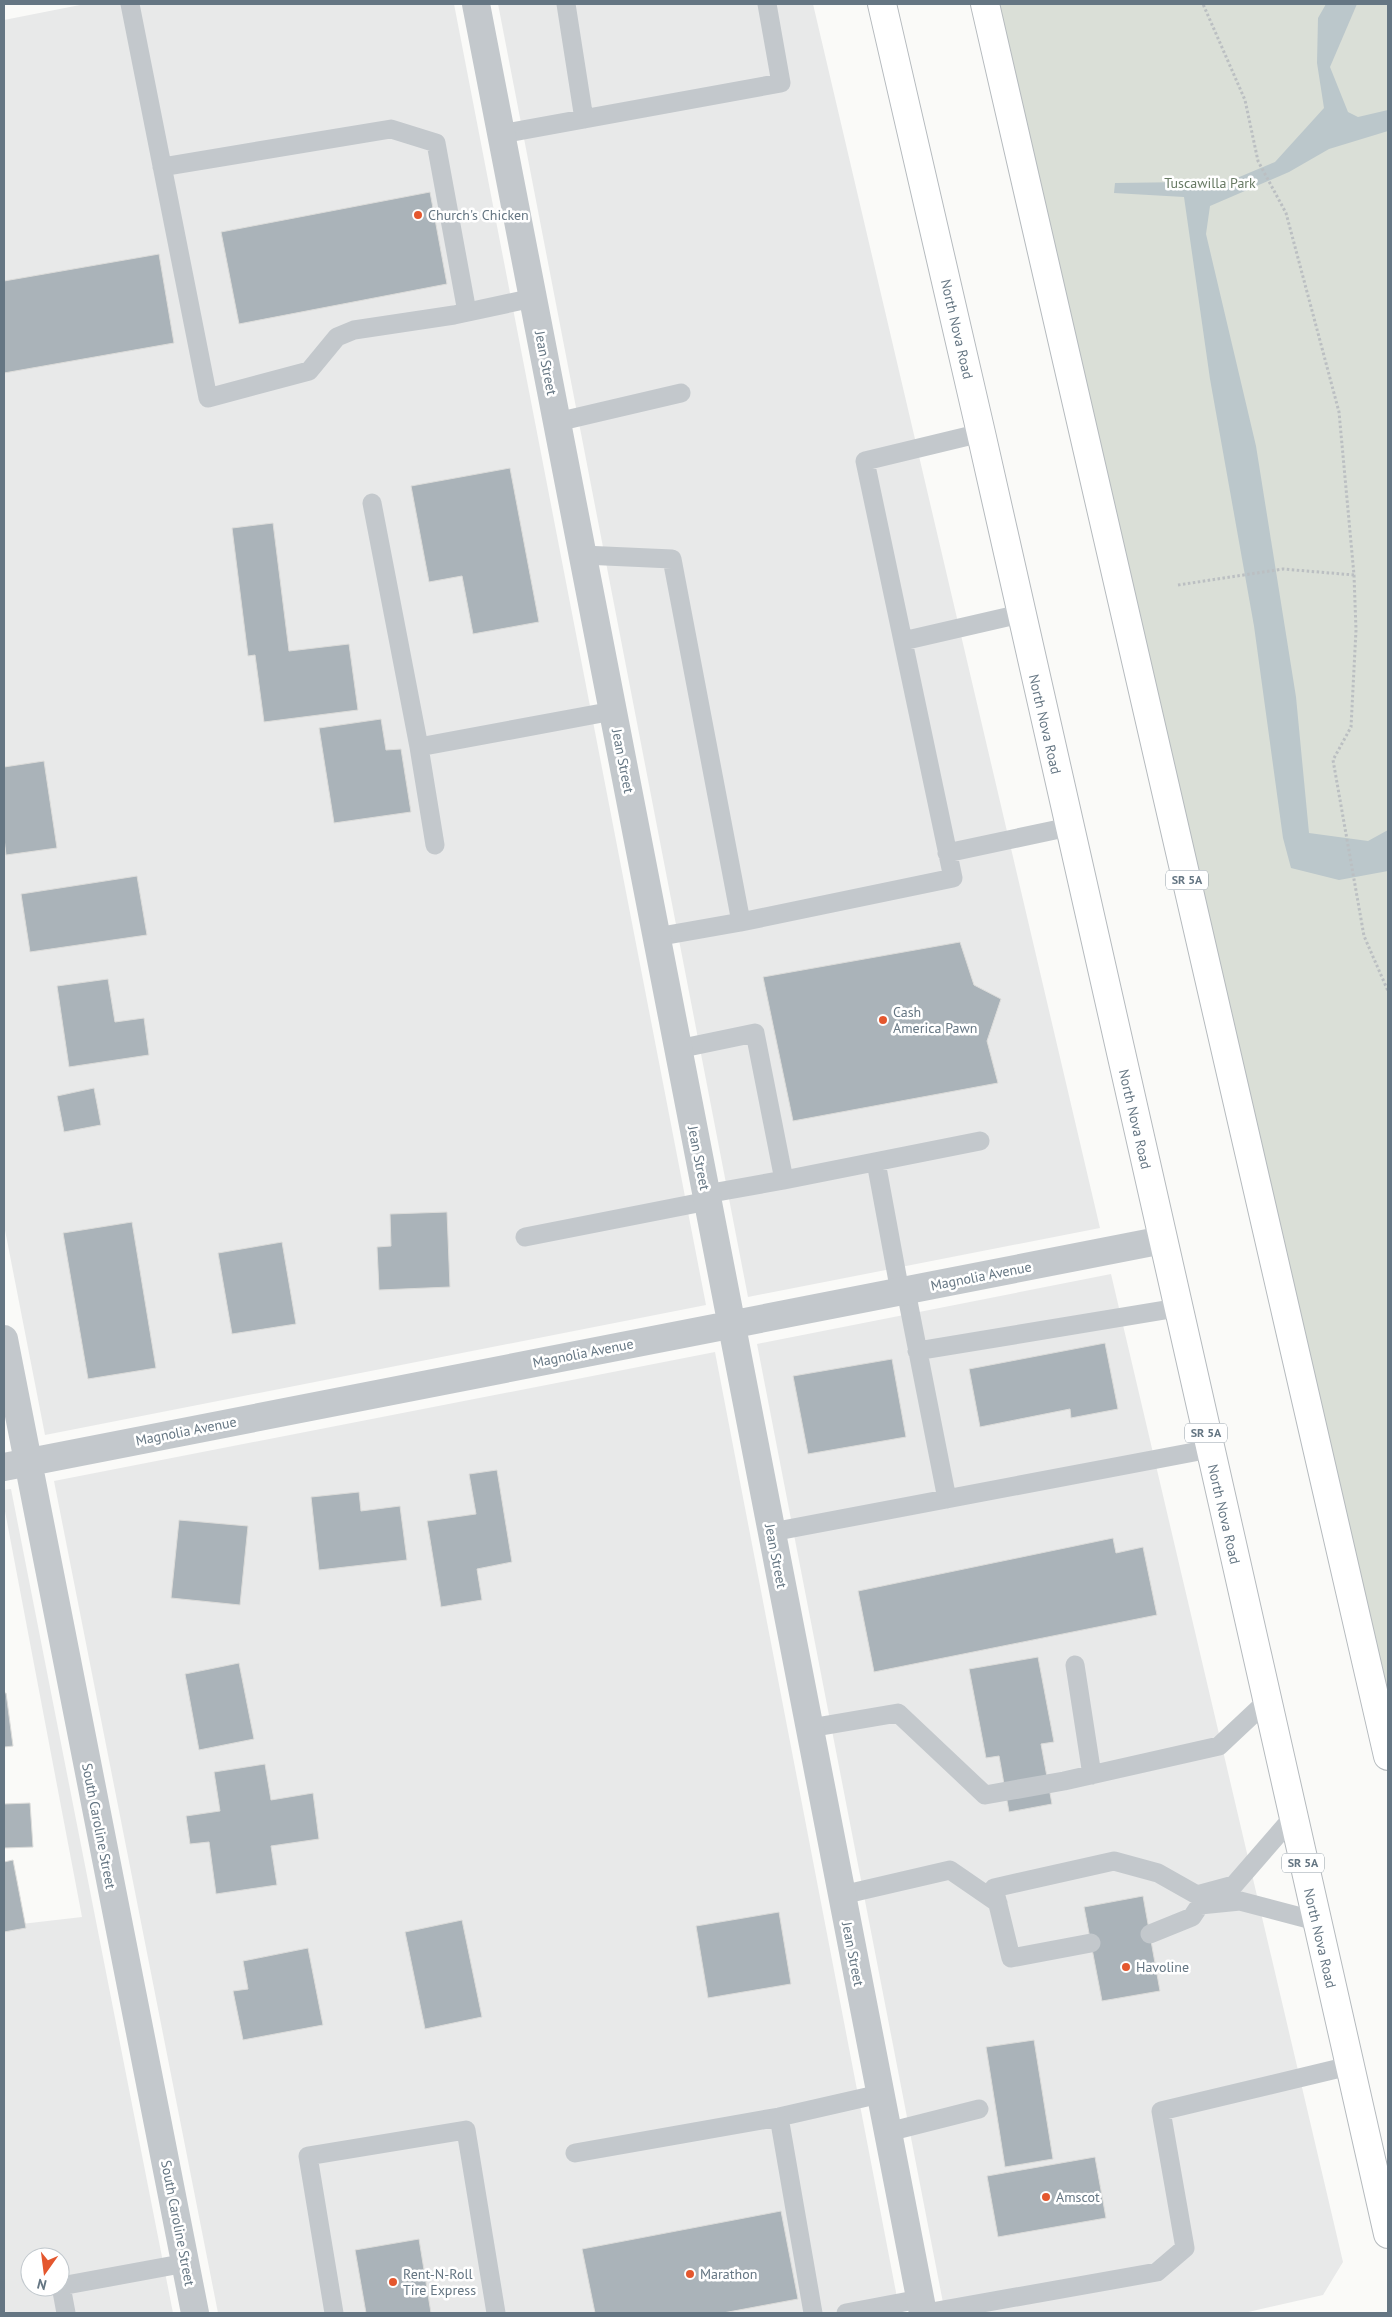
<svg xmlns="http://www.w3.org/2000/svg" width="1392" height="2317" font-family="'PT Sans',sans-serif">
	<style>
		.built { fill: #e8e9e9; fill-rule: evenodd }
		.green { fill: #dadfd7 }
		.water { fill: #bbc7cb }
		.building { fill: #aab3b9; stroke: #dcdcda }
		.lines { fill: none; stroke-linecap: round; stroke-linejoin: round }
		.primary-casing { stroke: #b5babe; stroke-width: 30 }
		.path { stroke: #bbbfc2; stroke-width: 3; stroke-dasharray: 2.5 2.5; stroke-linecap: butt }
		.service { stroke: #c3c8cc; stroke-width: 19 }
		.minor { stroke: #c3c8cc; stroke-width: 28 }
		.primary { stroke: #fff; stroke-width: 28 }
		.poi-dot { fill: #e4572e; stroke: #fff; stroke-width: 2 }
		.labels { text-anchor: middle; stroke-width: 5; stroke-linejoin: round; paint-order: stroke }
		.shield { fill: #fff; stroke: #939fa8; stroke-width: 1 }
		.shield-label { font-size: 12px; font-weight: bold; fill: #657683 }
		.park-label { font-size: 14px; fill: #687a64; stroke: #fff }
		.poi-label { font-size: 14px; fill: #657683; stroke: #fff; text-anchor: start }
		.street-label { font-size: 14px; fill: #657683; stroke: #fff }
	</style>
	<rect width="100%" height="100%" fill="#fafaf8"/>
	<path class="built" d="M 85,4 L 454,4 L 706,1305 L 45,1435 L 4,1225 L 4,20 Z
		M 498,4 L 813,4 L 1100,1228 L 748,1297 Z
		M 1111,1274 L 1343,2262 L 1323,2295 L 1244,2313 L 945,2313 L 757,1344 Z
		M 715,1352 L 900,2313 L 218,2313 L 54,1481 Z
		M 11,1489 L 173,2313 L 4,2313 L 4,1926 L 82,1917 L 4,1506 L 4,1490 ZM 30,2257 L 60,2257 L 60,2287 L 30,2287 Z"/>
	<path class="green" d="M 985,4 L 1388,4 L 1388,1758 Z"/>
	<path class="water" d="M 1326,4 L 1357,4 L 1330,67 L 1348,112 L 1358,117 L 1388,110 L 1388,131 L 1329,149 L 1289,172 L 1210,206 L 1206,234 L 1256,446 L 1296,697 L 1309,833 L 1368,841 L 1388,830 L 1388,871 L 1339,880 L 1291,868 L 1283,838 L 1254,626 L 1210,379 L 1184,197 L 1114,193 L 1115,183 L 1188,182 L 1206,191 L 1275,162 L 1324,108 L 1317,63 L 1318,18 Z"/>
	<path class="building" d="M 430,192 L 447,284 L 239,324 L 221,232 Z
		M 159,254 L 174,343 L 4,373 L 4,281 Z
		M 510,468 L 539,622 L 473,634 L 462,576 L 429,582 L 411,486 Z
		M 273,523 L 289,651 L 349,644 L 358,710 L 264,722 L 255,655 L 248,656 L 232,528 Z
		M 381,719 L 386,750 L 401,749 L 411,812 L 334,823 L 319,728 Z
		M 44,761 L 57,848 L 6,855 L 4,838 L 4,767 Z
		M 137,876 L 147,935 L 30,952 L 21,894 Z
		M 960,942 L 974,985 L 1001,999 L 987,1041 L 998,1083 L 793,1121 L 763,977 Z
		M 108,979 L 115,1022 L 144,1018 L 149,1055 L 69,1067 L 57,986 Z
		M 94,1088 L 101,1125 L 64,1132 L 57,1096 Z
		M 447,1212 L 450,1287 L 379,1290 L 377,1247 L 391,1246 L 390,1214 Z
		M 132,1222 L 156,1368 L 88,1379 L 63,1233 Z
		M 282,1242 L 296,1324 L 232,1334 L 218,1253 Z
		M 1105,1343 L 1118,1409 L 1071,1418 L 1070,1409 L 980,1427 L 969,1369 Z
		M 892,1359 L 906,1437 L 808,1454 L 793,1376 Z
		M 497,1470 L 512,1562 L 477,1569 L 482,1600 L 441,1607 L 427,1521 L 476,1514 L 469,1474 Z
		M 359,1492 L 361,1511 L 400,1506 L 407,1560 L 319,1570 L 311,1497 Z
		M 179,1520 L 248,1526 L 240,1605 L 171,1598 Z
		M 1113,1538 L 1116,1553 L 1143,1547 L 1157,1615 L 874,1672 L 858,1591 Z
		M 1038,1657 L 1054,1742 L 1041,1744 L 1052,1804 L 1009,1812 L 999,1756 L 986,1758 L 969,1669 Z
		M 239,1663 L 254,1739 L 199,1750 L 185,1674 Z
		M 4,1693 L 6,1693 L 13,1746 L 4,1747 Z
		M 265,1764 L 271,1800 L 313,1793 L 319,1839 L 271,1846 L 277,1885 L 216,1894 L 209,1842 L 190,1844 L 186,1816 L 220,1811 L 214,1772 Z
		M 30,1803 L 33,1847 L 4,1848 L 4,1804 Z
		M 13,1860 L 26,1928 L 4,1932 L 4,1862 Z
		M 1143,1896 L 1160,1991 L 1102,2001 L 1084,1907 Z
		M 779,1912 L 791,1984 L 708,1998 L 696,1926 Z
		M 462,1920 L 482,2017 L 425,2029 L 405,1932 Z
		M 308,1948 L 323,2025 L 243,2040 L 233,1991 L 248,1989 L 243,1961 Z
		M 1034,2040 L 1053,2159 L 1005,2167 L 986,2047 Z
		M 1095,2157 L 1106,2218 L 998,2237 L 987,2176 Z
		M 781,2211 L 798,2299 L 723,2313 L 595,2313 L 582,2249 Z
		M 419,2239 L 431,2313 L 366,2313 L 355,2250 Z"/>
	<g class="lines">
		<g class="primary-casing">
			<path id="primary" d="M 882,4 L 981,433 L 1388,2234
				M 985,4 L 1388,1756"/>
		</g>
		<path class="path" d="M 1354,575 L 1356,630 L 1351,727 L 1333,760 L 1364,936 L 1388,991
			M 1178,585 L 1283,569 L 1354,575 L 1339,412 L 1286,213 L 1258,161 L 1245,100 L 1203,4"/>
		<path class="service" d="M 130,4 L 208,398 L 309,371 L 337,337 L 354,330 L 454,315 L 533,298
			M 566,4 L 584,119
			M 501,134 L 781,83 L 767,4
			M 162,167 L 391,129 L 436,143 L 467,312
			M 557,422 L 681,393
			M 372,503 L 419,747 L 613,711
			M 583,555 L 672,559 L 741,922 L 656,937
			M 903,641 L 1020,614
			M 419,747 L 435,845
			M 947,853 L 1069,827
			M 741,922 L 953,878 L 865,461 L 981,433
			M 678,1049 L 755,1033 L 784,1180 L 980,1141
			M 876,1162 L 900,1292
			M 706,1194 L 784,1180
			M 525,1237 L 708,1201
			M 906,1291 L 947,1499
			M 917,1351 L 1177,1308
			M 772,1532 L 1210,1449
			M 1075,1665 L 1092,1775
			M 810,1728 L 898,1713 L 985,1795 L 1064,1781 L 1219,1746 L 1267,1701
			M 842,1895 L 950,1870 L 998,1903
			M 1150,1934 L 1192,1917 L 1200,1905 L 1240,1901 L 1316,1921
			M 1091,1943 L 1011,1958 L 994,1888 L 1114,1861 L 1158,1873 L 1197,1895 L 1234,1885 L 1293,1817
			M 779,2117 L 813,2313
			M 888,2132 L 979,2109
			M 575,2153 L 779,2117 L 880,2094
			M 66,2313 L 61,2286 L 186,2263
			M 334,2313 L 308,2156 L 466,2130 L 496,2313
			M 846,2313 L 920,2299
			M 926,2313 L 1157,2272 L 1185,2248 L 1161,2111 L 1349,2066"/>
		<path class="minor" d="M 476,4 L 923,2313
			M 4,1339 L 195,2313
			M 4,1467 L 1163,1240"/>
		<use href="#primary" class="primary"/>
	</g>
	<g class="poi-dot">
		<circle cx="418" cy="215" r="5"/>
		<circle cx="883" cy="1020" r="5"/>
		<circle cx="1126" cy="1967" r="5"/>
		<circle cx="1046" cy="2197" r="5"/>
		<circle cx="690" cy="2274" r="5"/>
		<circle cx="393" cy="2282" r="5"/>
	</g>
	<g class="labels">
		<g class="shield">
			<rect x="1166" y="870.5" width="42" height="19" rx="4"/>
			<rect x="1185" y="1423.5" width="42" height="19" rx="4"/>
			<rect x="1282" y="1853.5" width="42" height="19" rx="4"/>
		</g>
		<g class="shield-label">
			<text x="1187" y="884">SR 5A</text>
			<text x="1206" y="1437">SR 5A</text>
			<text x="1303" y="1867">SR 5A</text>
		</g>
		<g class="park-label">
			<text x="1210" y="188">Tuscawilla Park</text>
		</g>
		<g class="poi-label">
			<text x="428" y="220">Church's Chicken</text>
			<text x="893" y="1017">Cash<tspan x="893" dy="16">America Pawn</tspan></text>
			<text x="1136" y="1972">Havoline</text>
			<text x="1056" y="2202">Amscot</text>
			<text x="403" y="2279">Rent-N-Roll<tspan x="403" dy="16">Tire Express</tspan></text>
			<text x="700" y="2279">Marathon</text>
		</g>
		<g class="street-label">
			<text transform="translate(957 329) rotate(77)" y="5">North Nova Road</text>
			<text transform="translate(546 363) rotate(79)" y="5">Jean Street</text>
			<text transform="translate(1045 724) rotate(77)" y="5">North Nova Road</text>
			<text transform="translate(623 761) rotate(79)" y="5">Jean Street</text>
			<text transform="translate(1135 1119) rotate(77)" y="5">North Nova Road</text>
			<text transform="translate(699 1158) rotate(79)" y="5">Jean Street</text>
			<text transform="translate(981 1276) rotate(-11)" y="5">Magnolia Avenue</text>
			<text transform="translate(583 1353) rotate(-11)" y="5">Magnolia Avenue</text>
			<text transform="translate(186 1431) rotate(-11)" y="5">Magnolia Avenue</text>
			<text transform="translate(1224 1514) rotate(77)" y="5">North Nova Road</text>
			<text transform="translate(776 1556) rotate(79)" y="5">Jean Street</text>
			<text transform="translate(99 1826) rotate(79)" y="5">South Caroline Street</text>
			<text transform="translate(1320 1938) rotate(77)" y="5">North Nova Road</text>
			<text transform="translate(853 1954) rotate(79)" y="5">Jean Street</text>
			<text transform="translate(178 2223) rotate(79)" y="5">South Caroline Street</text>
		</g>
	</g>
	<rect width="1392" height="2317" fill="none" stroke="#657683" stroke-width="10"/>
	<g transform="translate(45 2272) rotate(194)"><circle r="24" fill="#ffffff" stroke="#c1c8cd"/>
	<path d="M0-4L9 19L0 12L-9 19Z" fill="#e4572e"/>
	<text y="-8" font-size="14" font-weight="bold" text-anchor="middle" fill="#657683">N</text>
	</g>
</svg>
